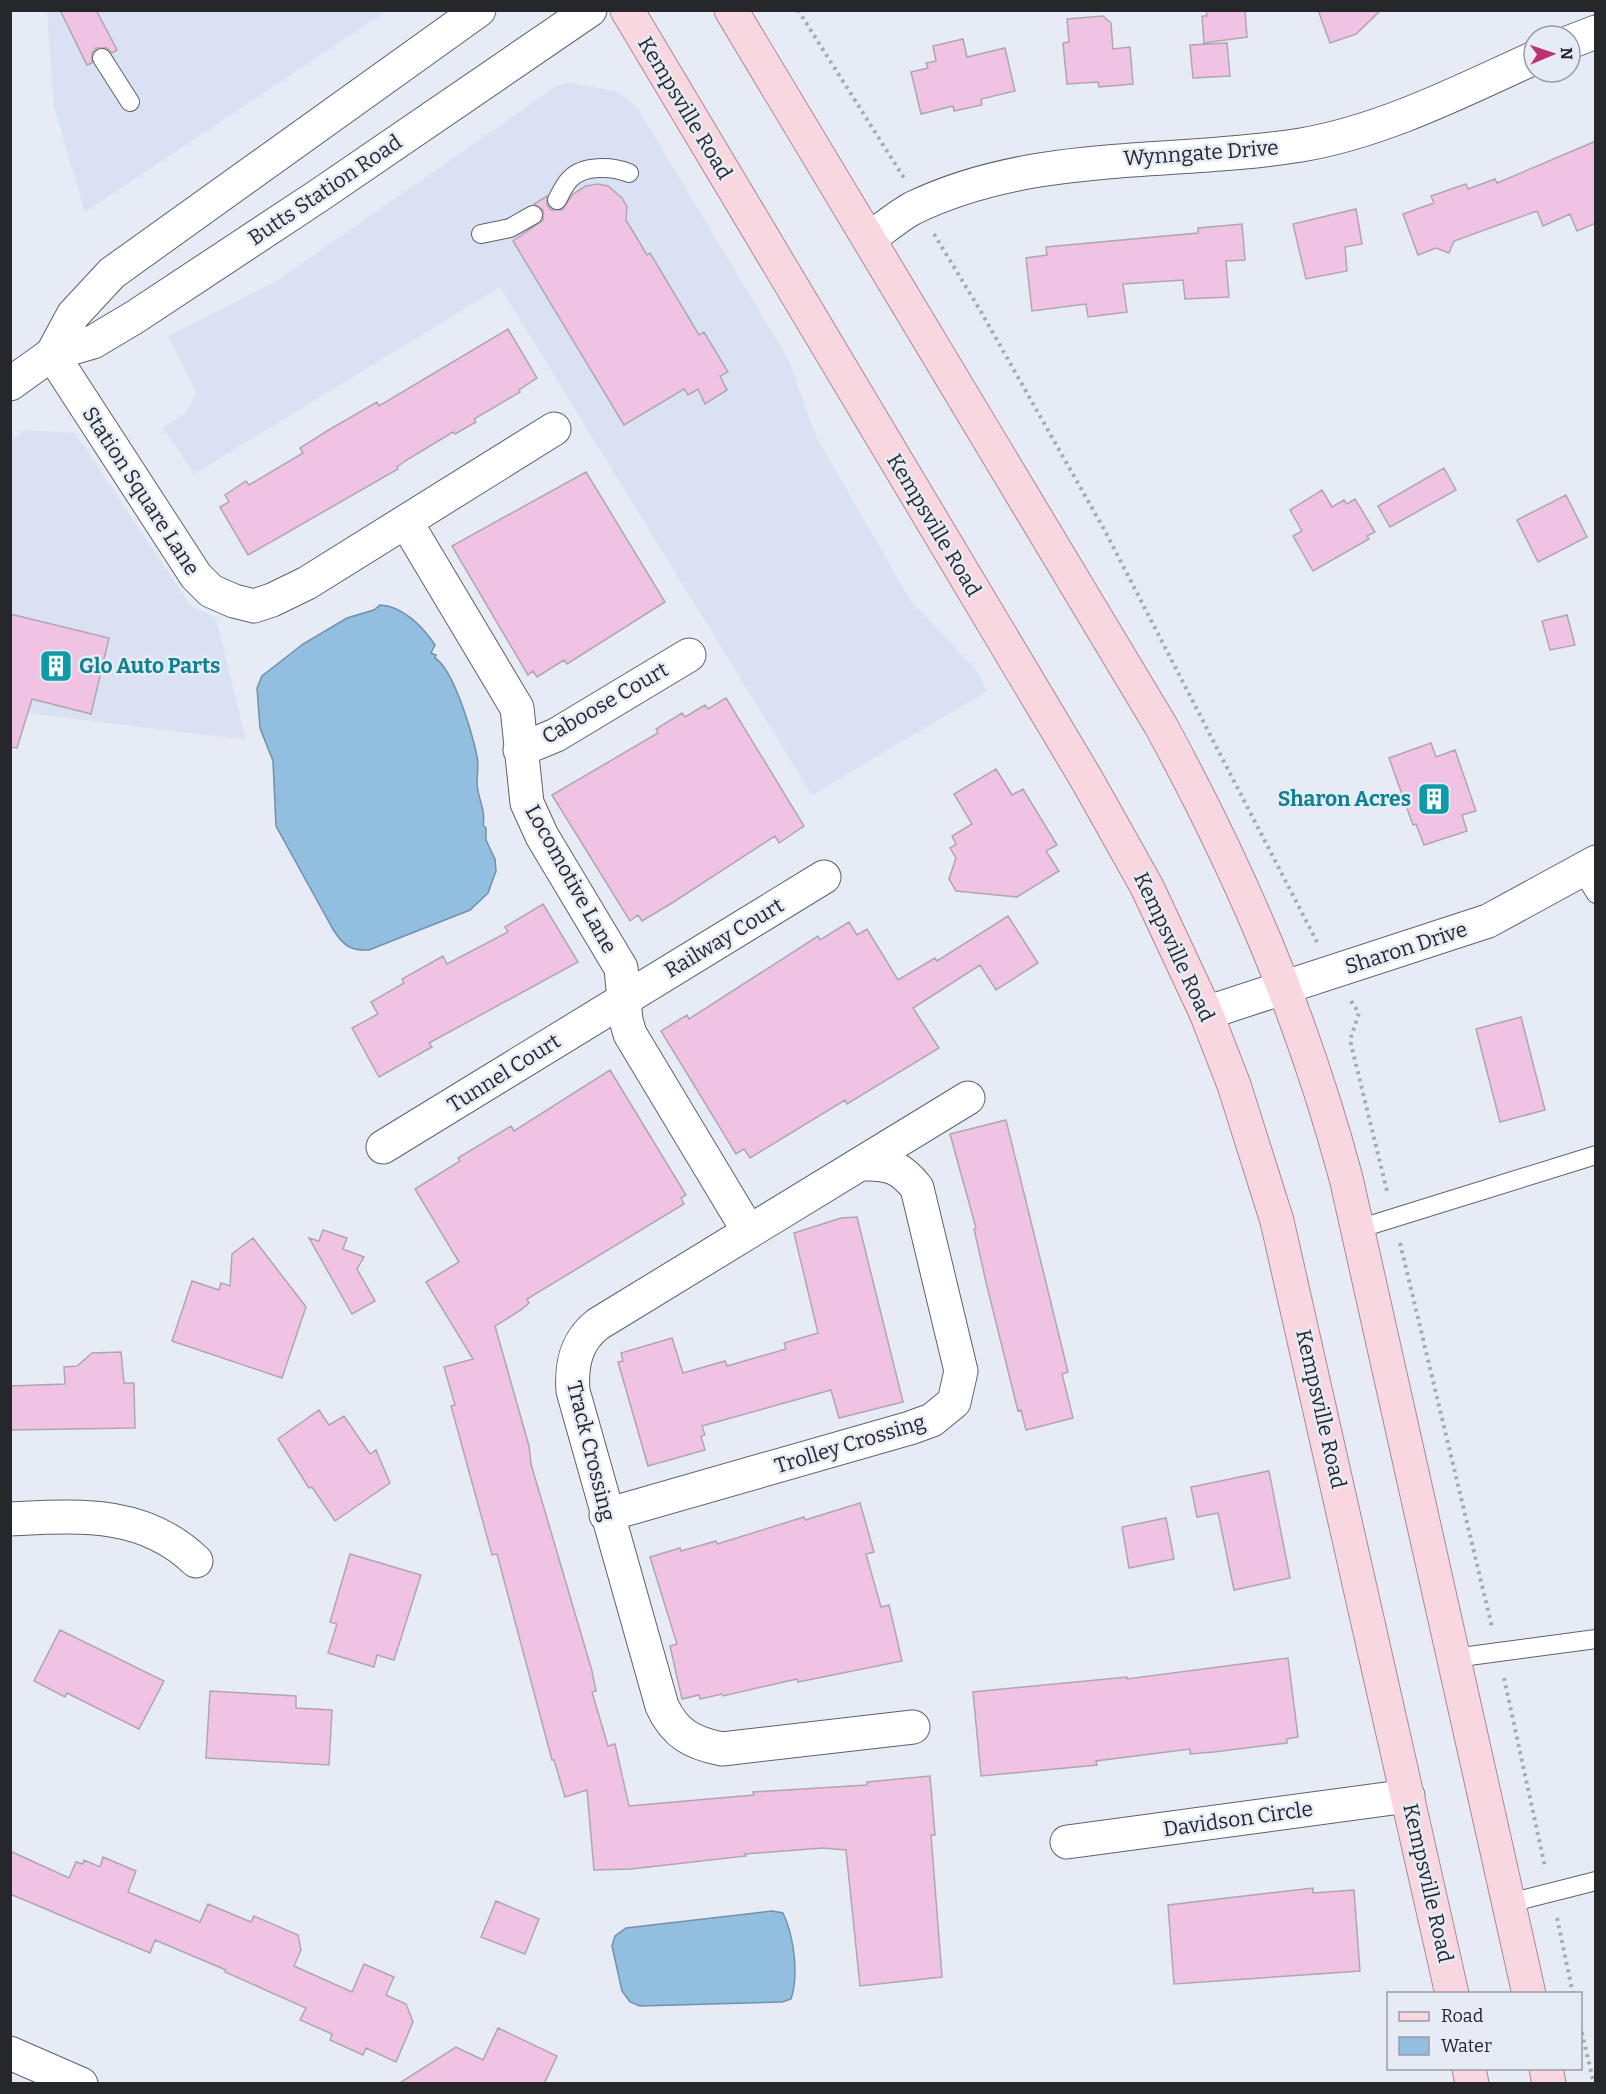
<svg xmlns="http://www.w3.org/2000/svg" width="1606" height="2094" font-family="Bitter,serif">
	<style>
		.built { fill: #d9e1f2 }
		.water { fill: #92bee0; stroke: #7291aa; stroke-width: 1.5 }
		.building { fill: #f0c2e4; stroke: #b0a7ad; stroke-width: 1.5 }
		.lines { fill: none; stroke-linecap: round; stroke-linejoin: round }
		.lane-casing { stroke: #5e626a; stroke-width: 20 }
		.street-casing { stroke: #5e626a; stroke-width: 35 }
		.secondary-casing { stroke: #5e626a; stroke-width: 35 }
		.primary-casing { stroke: #ab8893; stroke-width: 35 }
		.path { stroke: #a6aab2; stroke-width: 4; stroke-dasharray: 3 4.5; stroke-linecap: butt }
		.lane { stroke: #fff; stroke-width: 18 }
		.street { stroke: #fff; stroke-width: 33 }
		.secondary { stroke: #fff; stroke-width: 33 }
		.primary { stroke: #f8d7e0; stroke-width: 33 }
		.labels { text-anchor: middle; stroke-width: 5; stroke-linejoin: round; paint-order: stroke }
		.street-label { font-size: 21px; fill: #26272b; stroke: #e6ebf5 }
		.culture-label { font-size: 21px; font-weight: bold; fill: #0d838f; stroke: #e6ebf5; text-anchor: start }
	</style>
	<rect width="100%" height="100%" fill="#e6ebf5"/>
	<path class="built" d="M 47,11 L 387,11 L 85,212 L 54,107 Z
		M 568,83 L 615,91 L 636,106 L 788,359 L 816,436 L 910,600 L 977,671 L 987,691 L 812,795 L 500,287 L 194,474 L 163,428 L 186,413 L 196,392 L 168,336 L 277,281 L 555,87 Z
		M 24,430 L 75,433 L 191,606 L 216,618 L 246,740 L 11,711 L 11,441 Z"/>
	<path class="water" d="M 380,605 C 403,606 423,627 435,645 L 431,653 L 436,655 L 435,658 C 454,670 472,733 477,756 C 479,764 477,775 477,784 C 478,799 486,810 483,825 L 486,828 L 486,840 L 495,859 L 496,871 L 488,893 L 470,910 L 369,950 C 351,951 344,946 334,931 L 276,826 L 273,761 L 260,728 L 257,688 L 262,676 L 303,644 L 347,618 L 374,610 Z
		M 772,1911 L 783,1913 C 794,1936 799,1975 791,1999 L 782,2002 L 640,2006 L 630,2002 L 622,1991 L 612,1946 L 615,1936 L 626,1928 Z"/>
	<path class="building" d="M 60,10 L 96,10 L 117,50 L 112,53 L 107,48 L 96,48 L 92,53 L 92,63 L 87,65 Z
		M 1206,10 L 1245,10 L 1247,37 L 1204,43 L 1202,16 L 1207,16 Z
		M 1318,10 L 1381,10 L 1356,34 L 1330,43 Z
		M 1103,16 L 1111,23 L 1113,49 L 1130,47 L 1133,84 L 1099,87 L 1098,82 L 1067,84 L 1063,43 L 1069,42 L 1067,19 Z
		M 963,39 L 967,57 L 1005,48 L 1015,91 L 981,99 L 982,105 L 954,111 L 953,106 L 921,114 L 911,72 L 928,68 L 926,63 L 936,61 L 933,46 Z
		M 1227,43 L 1230,76 L 1193,78 L 1190,45 Z
		M 1596,141 L 1596,223 L 1577,231 L 1570,214 L 1543,226 L 1537,211 L 1454,241 L 1449,253 L 1436,248 L 1418,255 L 1403,214 L 1434,203 L 1431,196 L 1466,184 L 1468,189 L 1495,179 L 1497,183 Z
		M 598,184 L 608,186 L 622,198 L 627,207 L 626,220 L 647,255 L 650,253 L 699,335 L 704,332 L 728,372 L 720,376 L 727,390 L 705,404 L 698,389 L 688,395 L 684,389 L 624,425 L 513,241 L 543,220 L 543,210 L 534,204 L 547,196 L 547,205 L 551,210 L 562,210 L 573,194 L 586,186 Z
		M 1356,209 L 1362,244 L 1345,247 L 1347,271 L 1306,279 L 1293,224 Z
		M 1242,224 L 1245,260 L 1226,261 L 1229,297 L 1185,299 L 1183,280 L 1123,284 L 1127,312 L 1088,317 L 1086,304 L 1032,311 L 1026,258 L 1047,255 L 1046,247 L 1198,233 L 1198,228 Z
		M 508,329 L 537,378 L 519,390 L 520,392 L 474,419 L 476,422 L 455,434 L 453,432 L 405,461 L 397,467 L 398,469 L 248,555 L 220,507 L 229,502 L 225,495 L 246,481 L 249,485 L 303,453 L 300,448 L 327,431 L 377,402 L 379,406 Z
		M 1444,468 L 1456,490 L 1390,527 L 1378,506 Z
		M 586,472 L 665,602 L 567,664 L 564,660 L 537,677 L 533,671 L 528,675 L 452,546 Z
		M 1322,490 L 1332,507 L 1344,500 L 1347,504 L 1355,499 L 1375,532 L 1367,536 L 1369,539 L 1313,571 L 1293,536 L 1302,531 L 1290,510 Z
		M 1566,495 L 1587,537 L 1538,562 L 1517,520 Z
		M 10,614 L 109,638 L 91,714 L 32,699 L 17,748 L 10,747 Z
		M 1567,615 L 1575,645 L 1550,650 L 1542,621 Z
		M 726,698 L 804,826 L 779,843 L 775,836 L 672,903 L 642,921 L 638,915 L 630,921 L 552,795 L 658,733 L 656,729 L 682,713 L 685,717 L 705,705 L 708,709 Z
		M 1431,743 L 1436,757 L 1455,750 L 1476,811 L 1462,815 L 1467,831 L 1424,845 L 1416,824 L 1413,825 L 1389,758 Z
		M 996,769 L 1012,795 L 1023,789 L 1057,845 L 1046,851 L 1059,871 L 1017,897 L 956,891 L 949,879 L 956,858 L 950,848 L 956,844 L 952,836 L 972,824 L 954,794 Z
		M 543,904 L 578,962 L 429,1043 L 432,1047 L 379,1077 L 352,1028 L 378,1014 L 371,1002 L 404,983 L 402,979 L 443,956 L 447,964 L 508,932 L 505,927 Z
		M 1008,916 L 1038,963 L 996,990 L 980,965 L 913,1008 L 939,1048 L 847,1104 L 845,1100 L 750,1158 L 744,1149 L 736,1154 L 661,1031 L 687,1015 L 689,1019 L 818,936 L 820,940 L 849,922 L 857,935 L 867,929 L 898,980 L 935,958 L 937,961 Z
		M 1521,1017 L 1545,1110 L 1500,1122 L 1476,1029 Z
		M 610,1070 L 686,1195 L 681,1198 L 684,1204 L 527,1299 L 529,1303 L 521,1310 L 495,1326 L 529,1446 L 531,1464 L 592,1671 L 596,1691 L 592,1692 L 608,1746 L 615,1744 L 629,1806 L 754,1795 L 753,1792 L 867,1785 L 867,1782 L 930,1776 L 935,1835 L 931,1835 L 942,1977 L 860,1986 L 846,1850 L 822,1848 L 745,1854 L 746,1856 L 631,1869 L 594,1870 L 587,1790 L 565,1797 L 554,1760 L 552,1760 L 497,1554 L 492,1555 L 451,1406 L 455,1405 L 444,1367 L 473,1359 L 426,1282 L 459,1262 L 415,1189 L 460,1161 L 458,1158 L 511,1126 L 514,1131 Z
		M 1006,1120 L 1068,1372 L 1062,1374 L 1073,1418 L 1026,1430 L 1021,1410 L 1018,1411 L 986,1282 L 974,1229 L 976,1228 L 950,1134 Z
		M 857,1217 L 903,1402 L 839,1418 L 831,1390 L 702,1426 L 705,1435 L 701,1436 L 705,1450 L 648,1466 L 618,1362 L 623,1361 L 621,1353 L 672,1338 L 683,1373 L 725,1361 L 727,1366 L 786,1349 L 784,1343 L 818,1333 L 794,1233 L 841,1218 Z
		M 323,1230 L 347,1238 L 343,1249 L 364,1257 L 357,1269 L 375,1301 L 352,1314 L 309,1238 L 319,1241 Z
		M 253,1238 L 306,1307 L 282,1378 L 172,1341 L 192,1281 L 219,1290 L 221,1283 L 230,1286 L 232,1254 Z
		M 121,1352 L 124,1383 L 134,1383 L 135,1428 L 10,1430 L 10,1386 L 65,1384 L 64,1367 L 77,1366 L 92,1353 Z
		M 319,1410 L 329,1425 L 344,1416 L 370,1454 L 376,1450 L 390,1483 L 335,1521 L 312,1487 L 309,1488 L 278,1439 Z
		M 1269,1471 L 1290,1578 L 1234,1590 L 1218,1513 L 1197,1517 L 1191,1487 Z
		M 860,1503 L 874,1552 L 866,1554 L 881,1607 L 889,1605 L 902,1661 L 808,1680 L 798,1682 L 797,1679 L 723,1696 L 722,1694 L 700,1699 L 699,1695 L 682,1699 L 670,1646 L 677,1644 L 650,1557 L 680,1548 L 681,1551 L 716,1541 L 717,1544 L 804,1517 L 805,1520 Z
		M 1166,1518 L 1174,1559 L 1129,1568 L 1122,1527 Z
		M 350,1554 L 421,1575 L 394,1660 L 377,1655 L 374,1667 L 328,1653 L 337,1624 L 330,1622 Z
		M 60,1630 L 164,1681 L 139,1729 L 67,1693 L 65,1697 L 34,1681 Z
		M 1288,1658 L 1298,1737 L 1287,1739 L 1287,1743 L 1214,1752 L 1190,1754 L 1190,1749 L 1096,1761 L 1097,1765 L 981,1776 L 973,1692 L 1127,1677 L 1127,1679 Z
		M 210,1691 L 296,1696 L 296,1708 L 332,1710 L 329,1765 L 206,1758 Z
		M 10,1851 L 69,1878 L 76,1862 L 83,1864 L 84,1860 L 100,1867 L 103,1857 L 136,1871 L 128,1892 L 200,1922 L 208,1904 L 251,1922 L 254,1916 L 298,1935 L 301,1950 L 294,1966 L 352,1992 L 364,1964 L 394,1977 L 386,1995 L 406,2004 L 413,2022 L 396,2062 L 366,2048 L 363,2055 L 330,2040 L 332,2034 L 300,2020 L 306,2008 L 225,1972 L 226,1970 L 155,1940 L 150,1953 L 10,1894 Z
		M 1313,1888 L 1313,1893 L 1354,1890 L 1360,1971 L 1174,1984 L 1168,1905 Z
		M 496,1901 L 539,1919 L 525,1954 L 481,1937 Z
		M 498,2028 L 557,2056 L 544,2084 L 398,2084 L 456,2047 L 483,2060 Z"/>
	<g class="lines">
		<g class="lane-casing">
			<path id="lane" d="M 102,58 L 130,102
				M 557,200 C 561,193 564,185 570,179 C 583,165 612,166 629,173
				M 481,234 L 510,228 L 533,215
				M 1581,870 L 1596,894
				M 1358,1229 L 1596,1155
				M 1454,1658 L 1596,1639
				M 1509,1903 L 1596,1881"/>
		</g>
		<g class="street-casing">
			<path id="street" d="M 1570,42 L 1596,32
				M 869,239 C 883,229 898,216 913,208 C 1036,149 1170,166 1301,145 C 1383,131 1459,92 1534,58
				M 52,354 L 196,576 L 211,591 L 234,601 L 254,606 L 272,600 L 307,583 L 554,429
				M 406,522 L 517,708 L 527,803 L 542,836 L 621,968 L 626,1020 L 630,1034 L 749,1232
				M 520,750 L 556,735 L 689,655
				M 1206,1013 L 1488,921 L 1596,862
				M 383,1147 L 824,877
				M 606,1515 L 910,1428 L 932,1420 L 954,1402 L 961,1371 L 917,1188 C 901,1167 888,1163 862,1164
				M 10,1519 C 78,1516 143,1510 196,1561
				M 913,1727 L 722,1749 C 692,1743 675,1734 662,1706 L 573,1391 C 571,1364 576,1341 598,1324 L 968,1098
				M 1067,1842 L 1408,1796
				M 10,2053 L 81,2084"/>
		</g>
		<g class="secondary-casing">
			<path id="secondary" d="M 52,354 L 73,315 L 112,273 L 479,10
				M 10,384 L 52,354 L 93,342 L 135,317 L 318,196 L 590,10"/>
		</g>
		<g class="primary-casing">
			<path id="primary" d="M 627,10 L 1087,780 L 1147,887 L 1206,1013 L 1234,1085 L 1277,1221 L 1452,1994
				M 731,10 L 1161,726 C 1242,875 1302,1015 1346,1178 L 1529,1994
				M 1469,2068 L 1472,2084
				M 1546,2068 L 1549,2084"/>
		</g>
		<path class="path" d="M 798,10 L 904,178
			M 934,234 L 980,310 L 1105,531 L 1317,942
			M 1351,1001 L 1359,1013 L 1350,1040 L 1388,1195
			M 1400,1243 L 1492,1627
			M 1504,1678 L 1545,1867
			M 1557,1918 L 1573,1994
			M 1580,2025 L 1594,2084"/>
		<use href="#lane" class="lane"/>
		<use href="#street" class="street"/>
		<use href="#secondary" class="secondary"/>
		<use href="#primary" class="primary"/>
	</g>
	<defs>
		<g id="building-square" transform="scale(1.725)"><rect x="-9" y="-9" width="18" height="18" rx="4" fill="#0f9aa8" stroke="#e6ebf5"/><path d="M-4-6H4V6H1V3H-1V6H-4ZM-2.5-4.3h1.7v1.8h-1.7ZM.8-4.3h1.7v1.8H.8ZM-2.5-1h1.7V.8h-1.7ZM.8-1h1.7V.8H.8Z" fill="#fff"/></g>
	</defs>
	<g fill-rule="evenodd">
		<use href="#building-square" x="56" y="666"/>
		<use href="#building-square" x="1434" y="799"/>
	</g>
	<g class="labels">
		<g class="street-label">
			<text transform="translate(685 108) rotate(59)" y="7">Kempsville Road</text>
			<text transform="translate(1201 153) rotate(-4)" y="7">Wynngate Drive</text>
			<text transform="translate(325 190) rotate(-34)" y="7">Butts Station Road</text>
			<text transform="translate(141 491) rotate(57)" y="7">Station Square Lane</text>
			<text transform="translate(934 525) rotate(59)" y="7">Kempsville Road</text>
			<text transform="translate(605 703) rotate(-30)" y="7">Caboose Court</text>
			<text transform="translate(571 879) rotate(61)" y="7">Locomotive Lane</text>
			<text transform="translate(724 938) rotate(-31)" y="7">Railway Court</text>
			<text transform="translate(1174 947) rotate(65)" y="7">Kempsville Road</text>
			<text transform="translate(1406 948) rotate(-18)" y="7">Sharon Drive</text>
			<text transform="translate(504 1073) rotate(-32)" y="7">Tunnel Court</text>
			<text transform="translate(1321 1409) rotate(77)" y="7">Kempsville Road</text>
			<text transform="translate(850 1444) rotate(-17)" y="7">Trolley Crossing</text>
			<text transform="translate(591 1451) rotate(76)" y="7">Track Crossing</text>
			<text transform="translate(1238 1819) rotate(-8)" y="7">Davidson Circle</text>
			<text transform="translate(1428 1883) rotate(77)" y="7">Kempsville Road</text>
		</g>
		<g class="culture-label">
			<text x="79" y="673">Glo Auto Parts</text>
			<text x="1411" y="806" text-anchor="end">Sharon Acres</text>
		</g>
	</g>
	<rect width="1606" height="2094" fill="none" stroke="#26272b" stroke-width="24"/>
	<rect x="1387" y="1992" width="195" height="78" fill="#e6ebf5" stroke="#999da4" stroke-width="1.5"/>
	<rect x="1399" y="2012" width="30" height="9" fill="#f8d7e0" stroke="#999da4" stroke-width="1.5"/>
	<text x="1441" y="2022" font-size="18" fill="#26272b">Road</text>
	<rect x="1399" y="2037" width="30" height="18" fill="#92bee0" stroke="#999da4" stroke-width="1.5"/>
	<text x="1441" y="2052" font-size="18" fill="#26272b">Water</text>
	<g transform="translate(1552 54) rotate(88)"><circle r="28" fill="#e6ebf5" stroke="#999da4" stroke-width="1.5"/>
	<path d="M0-4.5L10 22L0 15L-10 22Z" fill="#bc3370"/>
	<text y="-9" font-size="16" font-weight="bold" text-anchor="middle" fill="#26272b">N</text>
	</g>
</svg>
